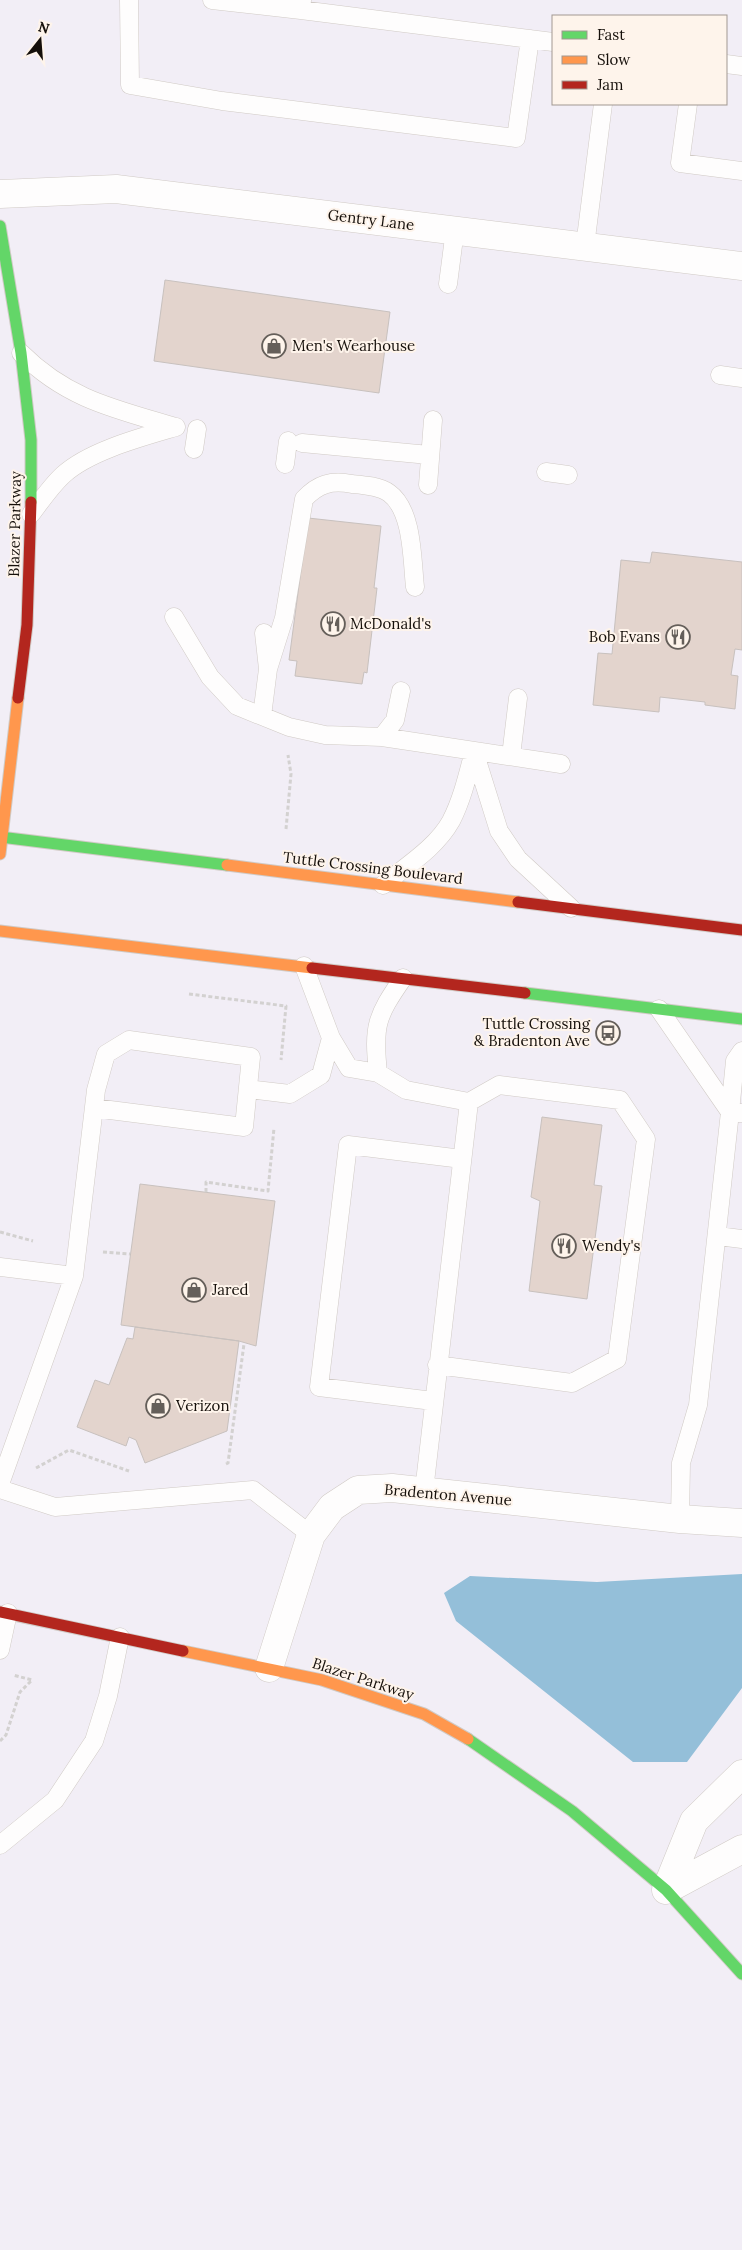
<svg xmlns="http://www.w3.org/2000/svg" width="742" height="2250" font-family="Lora,serif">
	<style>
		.commercial { fill: #f2eef6; fill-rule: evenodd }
		.water { fill: #94bfd9 }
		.building { fill: #e3d4cd; stroke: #c8c1be }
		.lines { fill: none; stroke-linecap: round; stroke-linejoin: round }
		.lane-casing { stroke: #d0cac5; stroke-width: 19 }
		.street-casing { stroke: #d0cac5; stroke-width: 29 }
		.fast-casing { stroke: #d0cac5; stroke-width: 13 }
		.slow-casing { stroke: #d0cac5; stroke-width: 13 }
		.jam-casing { stroke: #d0cac5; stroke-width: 13 }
		.path { stroke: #d3d1d0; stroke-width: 3; stroke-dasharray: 4 2.5; stroke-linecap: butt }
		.lane { stroke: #fefdfd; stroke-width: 18 }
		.street { stroke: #fefdfd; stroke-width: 28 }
		.fast { stroke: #63d668; stroke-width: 11 }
		.slow { stroke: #ff974d; stroke-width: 11 }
		.jam { stroke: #b3261e; stroke-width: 11 }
		.labels { text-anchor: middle; stroke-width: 4; stroke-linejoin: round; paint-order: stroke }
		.street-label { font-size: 15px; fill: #150f0a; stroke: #fef4eb }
		.poi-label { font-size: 15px; fill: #150f0a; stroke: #fef4eb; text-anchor: start }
	</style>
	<rect width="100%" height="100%" fill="#faf4ef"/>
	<path class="commercial" d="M 0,0 L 742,0 L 742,2250 L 0,2250 ZM 553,16 L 726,16 L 726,104 L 553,104 Z"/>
	<path class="water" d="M 742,1574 L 742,1688 L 687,1762 L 633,1762 L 456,1621 L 444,1593 L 470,1576 L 597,1582 Z"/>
	<path class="building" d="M 165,280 L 390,312 L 379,393 L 154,361 Z
		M 308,518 L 381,526 L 374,588 L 377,588 L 367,673 L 364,672 L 362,684 L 295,676 L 297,661 L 289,660 Z
		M 652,552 L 742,562 L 742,650 L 735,649 L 731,675 L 738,676 L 735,709 L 705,705 L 705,702 L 660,697 L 659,712 L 593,705 L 598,653 L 612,654 L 621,560 L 650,563 Z
		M 542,1117 L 602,1125 L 594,1185 L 602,1186 L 587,1299 L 529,1291 L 540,1201 L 531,1197 Z
		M 140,1184 L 275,1201 L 256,1346 L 239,1341 L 121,1325 Z
		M 135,1327 L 239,1341 L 227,1431 L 145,1463 L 136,1440 L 129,1437 L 126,1446 L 77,1427 L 95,1380 L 109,1385 L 127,1338 L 133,1339 Z"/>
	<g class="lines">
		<g class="lane-casing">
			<path id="lane" d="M 129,0 L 130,85 L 222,101 L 516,138 L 530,39
				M 212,0 L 301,10
				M 302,0 L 301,10 L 553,42
				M 726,64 L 742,66
				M 688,104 L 680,163 L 742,171
				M 585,246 L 603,104
				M 448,284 L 455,230
				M 21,353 C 67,399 115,409 176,427
				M 720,375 L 742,378
				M 302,443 L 429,455
				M 194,449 L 197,429
				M 285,464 L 288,441
				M 546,472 L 568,475
				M 428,485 L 433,420
				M 31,514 C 41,501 51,486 63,475 C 89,451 142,437 176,427
				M 174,617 L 210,677 L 237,706 L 289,727 L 325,735 L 382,737 L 561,764
				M 268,669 L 284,618 L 304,499 C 318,484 331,480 352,484 C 364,485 379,486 389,493 C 413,510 412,560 415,587
				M 262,716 L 268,669 L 264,633
				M 382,737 L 395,720 L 401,691
				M 511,756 L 518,698
				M 383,885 C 406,866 436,848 451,821 C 462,800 468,774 474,751 L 499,831 L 518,859 L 571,908
				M 304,966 L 331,1038 L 349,1068 L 378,1073 L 406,1090 L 469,1102 L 499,1085 L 620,1100 L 646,1139 L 617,1359 L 572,1383 L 437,1365
				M 659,1009 L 730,1112 L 735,1061 L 742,1051
				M 378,1073 C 373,1026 376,1017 403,978
				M 248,1089 L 290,1094 L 321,1075 L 331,1038
				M 718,1236 L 742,1239
				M 0,1267 L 74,1276
				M 433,1401 L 319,1387 L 348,1145 L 462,1159
				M 0,1484 L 74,1276 L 96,1090 L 106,1054 L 129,1040 L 251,1057 L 244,1127 L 94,1108
				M 0,1489 L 55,1507 L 253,1490 L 311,1535
				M 424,1491 L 469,1102
				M 680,1519 L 681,1463 L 698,1405 L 730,1112 L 742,1113
				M 0,1650 L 8,1613
				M 0,1845 L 55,1800 L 94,1741 L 108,1696 L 120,1637"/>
		</g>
		<g class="street-casing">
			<path id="street" d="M 0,194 L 116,189 L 742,266
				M 269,1668 L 311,1535 L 332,1507 L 358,1490 L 392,1488 L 680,1519 L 742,1523
				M 666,1890 L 694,1821 L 742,1774
				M 666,1890 L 742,1849"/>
		</g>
		<g class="fast-casing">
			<path id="fast" d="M 0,226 L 21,353 L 31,440 L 31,502
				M 0,837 L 227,865
				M 525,993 L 742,1019
				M 468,1739 L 572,1811 L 666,1890 L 742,1974"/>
		</g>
		<g class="slow-casing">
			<path id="slow" d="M 0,854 L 18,698
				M 227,865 L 518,902
				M 0,931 L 312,968
				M 183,1651 L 322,1680 L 424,1714 L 468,1739"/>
		</g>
		<g class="jam-casing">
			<path id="jam" d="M 18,698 L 27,625 L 31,502
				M 518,902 L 742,930
				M 312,968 L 525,993
				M 0,1612 L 183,1651"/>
		</g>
		<path class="path" d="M 286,829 L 291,774 L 288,755
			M 189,994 L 286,1006 L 281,1060
			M 206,1192 L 206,1182 L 268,1191 L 274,1128
			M 0,1232 L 33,1241
			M 103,1252 L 130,1254
			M 226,1464 L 228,1463 L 244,1344
			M 36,1468 L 69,1450 L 129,1471
			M 0,1741 L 6,1735 L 20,1692 L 32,1680 L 13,1675"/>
		<use href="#lane" class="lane"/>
		<use href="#street" class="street"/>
		<use href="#fast" class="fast"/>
		<use href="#slow" class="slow"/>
		<use href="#jam" class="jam"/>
	</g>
	<defs>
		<g id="shop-ring" transform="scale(1.25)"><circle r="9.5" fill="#fef4eb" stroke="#655f5a" stroke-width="1.5"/><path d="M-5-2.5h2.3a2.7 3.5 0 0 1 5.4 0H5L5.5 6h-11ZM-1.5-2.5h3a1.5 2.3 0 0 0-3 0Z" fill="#655f5a"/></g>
		<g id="restaurant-ring" transform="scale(1.25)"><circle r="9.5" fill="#fef4eb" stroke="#655f5a" stroke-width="1.5"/><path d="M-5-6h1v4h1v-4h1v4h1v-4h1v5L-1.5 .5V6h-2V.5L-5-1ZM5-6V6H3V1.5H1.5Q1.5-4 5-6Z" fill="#655f5a"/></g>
		<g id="bus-ring" transform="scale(1.25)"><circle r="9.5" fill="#fef4eb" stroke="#655f5a" stroke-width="1.5"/><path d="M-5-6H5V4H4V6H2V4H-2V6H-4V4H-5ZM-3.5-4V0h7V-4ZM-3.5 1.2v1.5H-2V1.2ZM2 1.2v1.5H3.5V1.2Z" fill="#655f5a"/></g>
	</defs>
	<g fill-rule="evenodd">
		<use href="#shop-ring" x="274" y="346"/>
		<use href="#restaurant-ring" x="333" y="624"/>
		<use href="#restaurant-ring" x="678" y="637"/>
		<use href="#bus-ring" x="608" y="1033"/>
		<use href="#restaurant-ring" x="564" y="1246"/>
		<use href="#shop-ring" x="194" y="1290"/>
		<use href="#shop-ring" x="158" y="1406"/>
	</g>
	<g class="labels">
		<g class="street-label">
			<text transform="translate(371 220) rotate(7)" y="5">Gentry Lane</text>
			<text transform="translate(15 524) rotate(-89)" y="5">Blazer Parkway</text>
			<text transform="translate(373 868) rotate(7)" y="5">Tuttle Crossing Boulevard</text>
			<text transform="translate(448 1495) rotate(5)" y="5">Bradenton Avenue</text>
			<text transform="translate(363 1679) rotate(18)" y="5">Blazer Parkway</text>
		</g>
		<g class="poi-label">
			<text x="292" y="351">Men's Wearhouse</text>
			<text x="350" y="629">McDonald's</text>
			<text x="660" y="642" text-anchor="end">Bob Evans</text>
			<text x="590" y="1029" text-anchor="end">Tuttle Crossing<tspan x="590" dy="17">&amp; Bradenton Ave</tspan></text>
			<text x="582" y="1251">Wendy's</text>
			<text x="212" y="1295">Jared</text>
			<text x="176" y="1411">Verizon</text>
		</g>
	</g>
	<rect x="552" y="15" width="175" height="90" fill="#fef4eb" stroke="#a19891"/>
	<rect x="562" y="31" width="25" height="8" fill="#63d668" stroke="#a19891"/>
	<text x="597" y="40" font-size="15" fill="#150f0a">Fast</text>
	<rect x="562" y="56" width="25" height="8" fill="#ff974d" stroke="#a19891"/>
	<text x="597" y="65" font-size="15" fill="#150f0a">Slow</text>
	<rect x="562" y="81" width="25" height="8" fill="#b3261e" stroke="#a19891"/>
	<text x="597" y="90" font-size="15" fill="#150f0a">Jam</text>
	<g transform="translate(40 40) rotate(17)" stroke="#fef4eb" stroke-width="4" paint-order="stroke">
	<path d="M0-4L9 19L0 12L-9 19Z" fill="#150f0a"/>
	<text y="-8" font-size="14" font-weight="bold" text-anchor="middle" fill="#150f0a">N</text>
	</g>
</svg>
